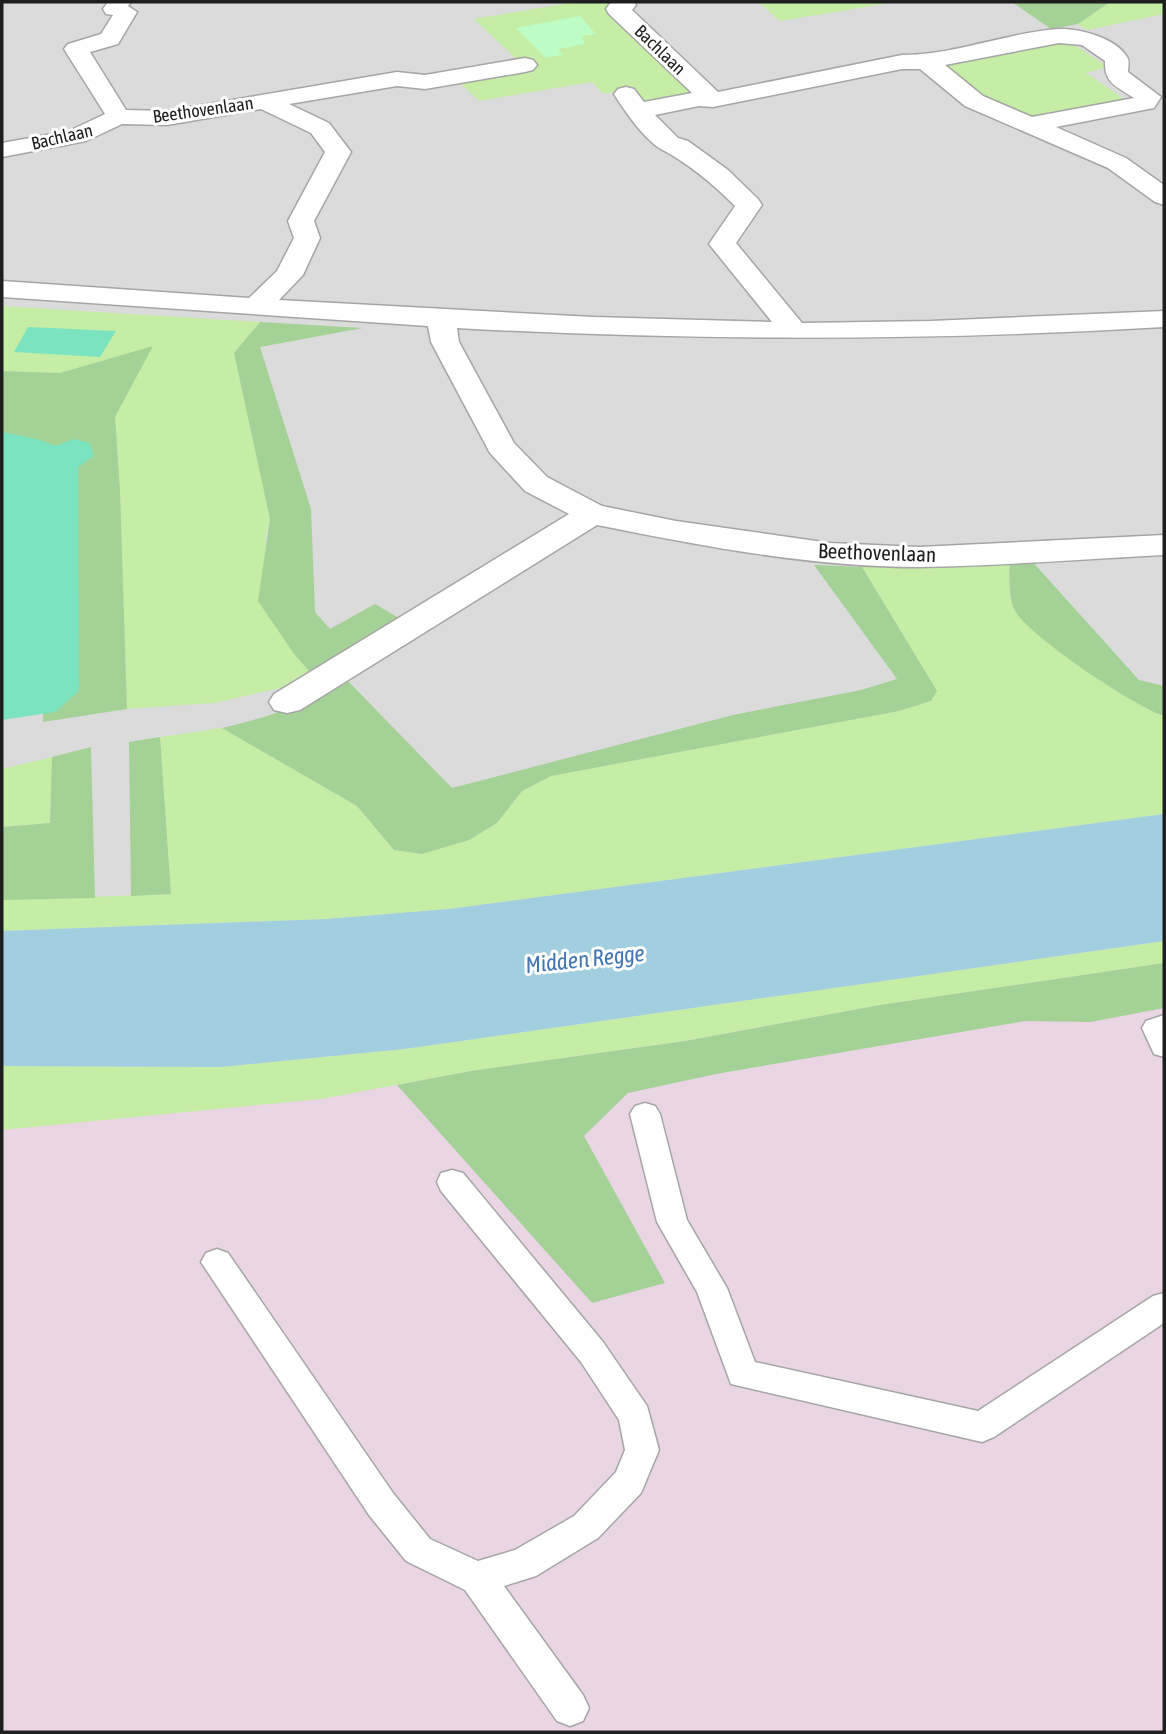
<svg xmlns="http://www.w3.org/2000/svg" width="1166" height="1734" font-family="'Asap Condensed',sans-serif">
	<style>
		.residential { fill: #dcdbdb }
		.industrial { fill: #e9d5e4 }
		.grass { fill: #c6eda6 }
		.forest { fill: #a4d195 }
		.park { fill: #bdfcc5 }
		.pitch { fill: #7ce3c0 }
		.water { fill: #a1cfe0 }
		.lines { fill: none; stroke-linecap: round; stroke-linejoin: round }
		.service-casing { stroke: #a5a5a5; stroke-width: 3 }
		.minor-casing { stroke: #a5a5a5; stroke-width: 3 }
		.service { fill: #fff; fill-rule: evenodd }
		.minor { fill: #fff; fill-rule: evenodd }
		.labels { text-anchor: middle; stroke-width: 6; stroke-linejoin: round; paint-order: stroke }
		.far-street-label { font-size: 18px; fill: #1e1e1e; stroke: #fff }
		.street-label { font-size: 21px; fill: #1e1e1e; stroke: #fff }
		.water-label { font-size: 23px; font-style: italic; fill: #4477b3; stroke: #fff }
	</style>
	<rect width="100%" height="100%" fill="#efece3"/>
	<path class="residential" d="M 2,2 L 1164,2 L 1164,1732 L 2,1732 Z"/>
	<path class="industrial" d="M 1164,961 L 1164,1732 L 2,1732 L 2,1094 Z"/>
	<path class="grass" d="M 576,2 L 627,2 L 633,6 L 619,13 L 698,93 L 647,103 L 632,89 L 603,94 L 592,82 L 479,101 L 459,82 L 527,69 L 474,19 Z
		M 758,2 L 897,2 L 780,21 Z
		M 1110,2 L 1164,2 L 1164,14 L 1087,30 L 1078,24 Z
		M 1065,39 L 1108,67 L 1086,73 L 1127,101 L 1027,123 L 996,107 L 943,66 Z
		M 2,306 L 260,322 L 234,353 L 270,519 L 265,540 L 294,654 L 309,671 L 281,688 L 214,703 L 127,709 L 120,490 L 115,417 L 152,347 L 60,373 L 2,371 Z
		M 1009,560 C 1010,573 1008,598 1014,609 C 1029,635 1135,707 1164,716 L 1164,814 L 449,909 L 327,919 L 2,931 L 2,900 L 171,894 L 160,737 L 222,728 L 357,806 L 394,850 L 422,854 L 469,840 L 497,823 L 522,791 L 551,776 L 899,711 L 931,701 L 937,691 L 862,567 L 916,567 Z
		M 52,757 L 50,823 L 2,827 L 2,769 Z
		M 1164,941 L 1164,963 L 880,1005 L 684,1041 L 471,1071 L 321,1099 L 2,1130 L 2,1066 L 220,1067 L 404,1049 Z"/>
	<path class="forest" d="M 1012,2 L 1110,2 L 1078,24 L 1051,29 Z
		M 260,322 L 363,328 L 260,347 L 311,509 L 315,612 L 330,629 L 375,604 L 399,618 L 309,671 L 294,654 L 258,601 L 270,519 L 234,353 Z
		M 153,346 L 115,417 L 120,490 L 127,709 L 43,722 L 47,548 L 2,453 L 2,371 L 60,373 Z
		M 1030,559 L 1139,680 L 1164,686 L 1164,716 C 1136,707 1026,635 1014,609 C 1008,596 1010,575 1009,560 Z
		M 814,565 L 862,567 L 937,691 L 931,701 L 899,711 L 551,776 L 522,791 L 497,823 L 469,840 L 422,854 L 394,850 L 357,806 L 222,728 C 268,717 306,705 347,680 L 452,788 L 733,715 L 861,690 L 897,679 Z
		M 160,737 L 171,894 L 131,896 L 129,742 Z
		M 91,747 L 95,898 L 2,900 L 2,827 L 50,823 L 52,757 Z
		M 1164,963 L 1164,1008 L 1091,1022 L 1025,1021 L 716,1074 L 628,1093 L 584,1136 L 665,1283 L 592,1303 L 397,1085 L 471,1071 L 685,1041 L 880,1005 Z"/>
	<path class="park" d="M 580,16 L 596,34 L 582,36 L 585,44 L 558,49 L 563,55 L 546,58 L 516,28 Z"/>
	<path class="pitch" d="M 28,327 L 116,331 L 100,357 L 14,352 Z
		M 2,432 L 37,439 L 56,446 L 74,439 L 90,443 L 94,456 L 78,467 L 79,691 L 55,712 L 2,720 Z"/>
	<path class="water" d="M 1164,814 L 1164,941 L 404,1049 L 220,1067 L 2,1066 L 2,931 L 327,919 L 449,909 Z"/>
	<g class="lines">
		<g class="service-casing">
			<path id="service" d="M 1164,1015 L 1164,1057 L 1154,1054 L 1142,1028 L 1146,1021 Z
				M 645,1103 L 655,1106 L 660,1114 L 687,1220 L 727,1288 L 755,1362 L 978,1411 L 1153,1296 L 1164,1293 L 1164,1323 L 994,1437 L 982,1442 L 731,1384 L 697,1292 L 657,1222 L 630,1114 L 635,1106 Z
				M 452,1170 L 463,1173 L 603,1342 L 647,1406 L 659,1450 L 641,1493 L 598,1538 L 536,1576 L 504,1586 L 583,1695 L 589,1708 L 583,1721 L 570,1726 L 557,1721 L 465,1590 L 406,1561 L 369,1515 L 201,1262 L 206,1253 L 217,1249 L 228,1253 L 393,1493 L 430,1539 L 478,1561 L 515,1550 L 574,1516 L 616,1472 L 625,1450 L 619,1420 L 581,1362 L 441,1191 L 437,1182 L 441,1173 Z"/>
		</g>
		<g class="minor-casing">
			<path id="minor" d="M 108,2 L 131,2 L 128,6 L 137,12 L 118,44 L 90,52 L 126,110 L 167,111 L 397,72 L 425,75 L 525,58 L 533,60 L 537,65 L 533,70 L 525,72 L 425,89 L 397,86 L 289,104 L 329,123 L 351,152 L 314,221 L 320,238 L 303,275 L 279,300 L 593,317 L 772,322 L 709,244 L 735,206 C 712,183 689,164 661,149 C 644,139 624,110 614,94 L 618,89 L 626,87 L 634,89 L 644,102 L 692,93 L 609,14 L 606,9 L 611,2 L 634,2 L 636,5 L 632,10 L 718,92 L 902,55 C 955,55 1005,33 1058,29 C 1079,28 1116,38 1127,57 C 1130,61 1128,67 1128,72 L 1161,97 L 1154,108 L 1056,127 L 1126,158 L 1164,185 L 1164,205 L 1155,202 L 1108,168 L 965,106 L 920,69 L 902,69 L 713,107 L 699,106 L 655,115 L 678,138 L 688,141 L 728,170 L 758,199 L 762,205 L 736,243 L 802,323 L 931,321 L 1164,311 L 1164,327 C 927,341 694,341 457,328 L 459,342 L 514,443 L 547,477 L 602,506 L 676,521 L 830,543 L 919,547 L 1164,535 L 1164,555 C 1083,559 1001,566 919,567 C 811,567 702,546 597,525 L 300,710 L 287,713 L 274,710 L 269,702 L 274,694 L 569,514 L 525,491 L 490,453 L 431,342 L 428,326 L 2,297 L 2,281 L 249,298 L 277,271 L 294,238 L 288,221 L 325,152 L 311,133 L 261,109 L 167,125 L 122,124 L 86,141 L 2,157 L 2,143 L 69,131 L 105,114 L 64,49 L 68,44 L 101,34 L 113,15 L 106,14 L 103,9 ZM 1059,43 L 1082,45 L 1105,61 C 1104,84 1117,86 1134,98 L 1032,117 L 983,96 L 945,65 Z"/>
		</g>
		<use href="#service" class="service"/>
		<use href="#minor" class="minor"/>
	</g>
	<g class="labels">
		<g class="far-street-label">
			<text transform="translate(660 50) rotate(44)" y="6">Bachlaan</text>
			<text transform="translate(203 110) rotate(-8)" y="6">Beethovenlaan</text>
			<text transform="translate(62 137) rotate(-13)" y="6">Bachlaan</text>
		</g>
		<g class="street-label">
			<text transform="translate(877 553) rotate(2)" y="7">Beethovenlaan</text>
		</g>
		<g class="water-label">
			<text transform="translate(585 959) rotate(-6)" y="8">Midden Regge</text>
		</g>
	</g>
	<rect width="1166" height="1734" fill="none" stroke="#1e1e1e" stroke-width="7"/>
</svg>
